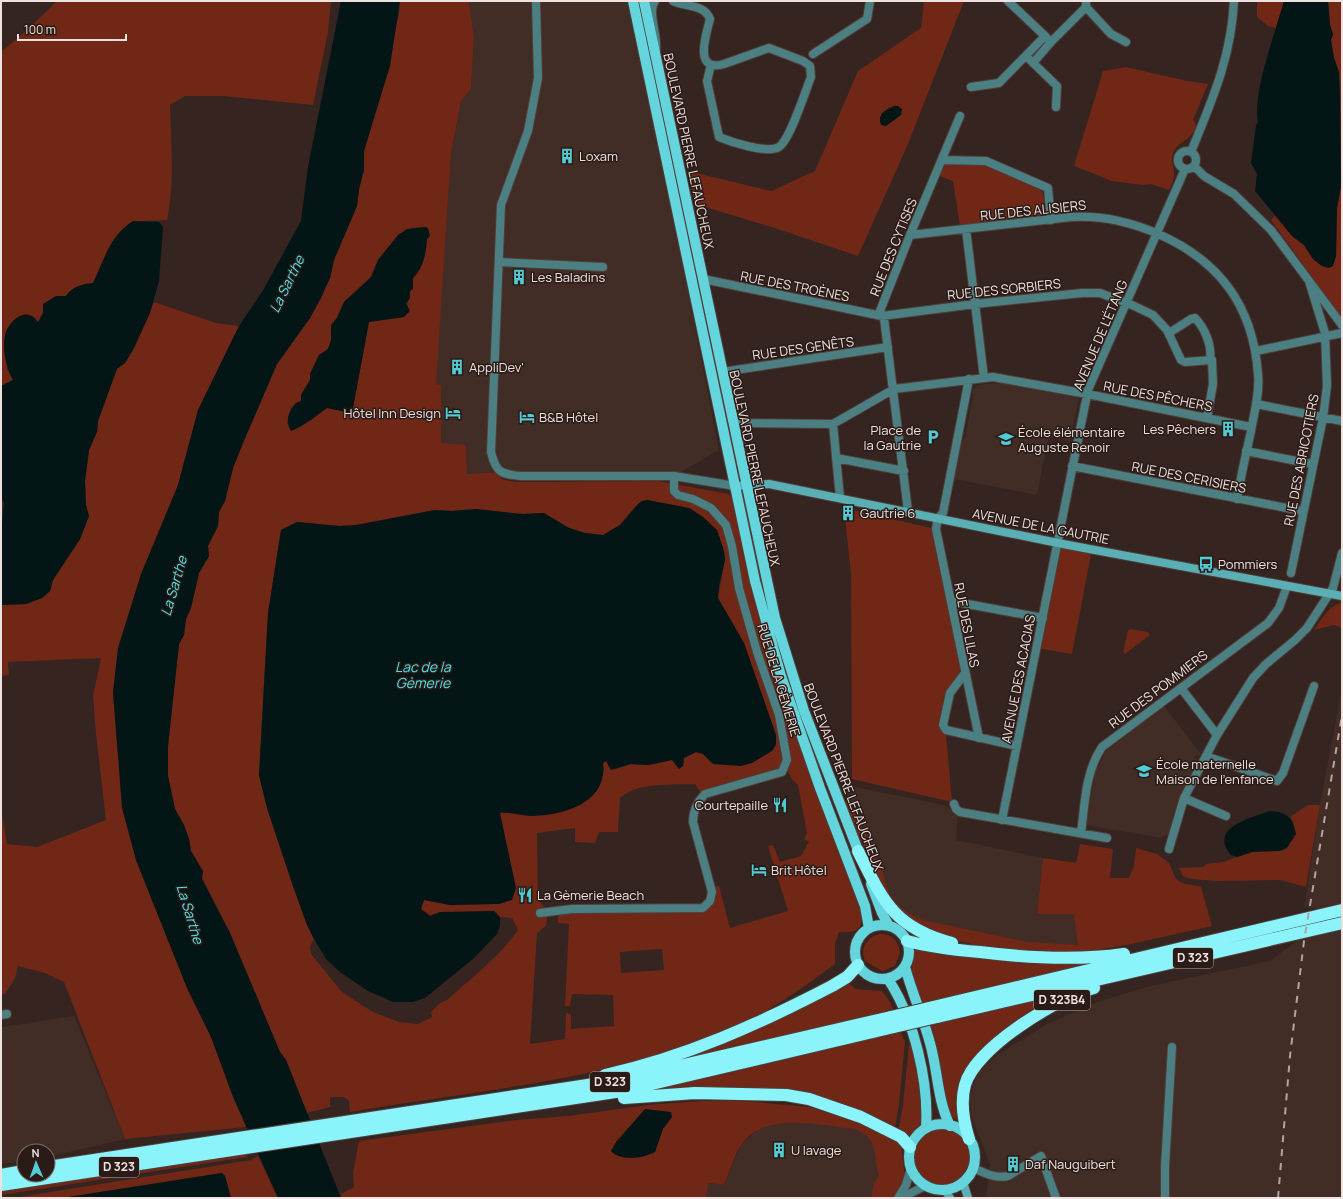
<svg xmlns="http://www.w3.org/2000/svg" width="1343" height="1199" font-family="Manrope,sans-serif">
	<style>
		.built { fill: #422c26 }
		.green { fill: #702716; fill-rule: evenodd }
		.water { fill: #041516 }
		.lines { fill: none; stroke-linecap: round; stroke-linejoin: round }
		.street-casing { stroke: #4f3f3b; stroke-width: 10 }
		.secondary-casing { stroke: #4f3f3b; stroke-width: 10 }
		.primary-casing { stroke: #4f3f3b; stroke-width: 12 }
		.highway-casing { stroke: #4f3f3b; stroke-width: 14 }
		.street { stroke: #4c7f82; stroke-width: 8 }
		.secondary { stroke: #5aafb5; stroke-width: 8 }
		.primary { stroke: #64d5dd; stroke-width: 10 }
		.highway { stroke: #8bf3fa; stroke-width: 12 }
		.rail { stroke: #b1a4a1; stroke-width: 2; stroke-dasharray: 7 7; stroke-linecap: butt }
		.highway-bridge-casing { stroke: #4f3f3b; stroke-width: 14; stroke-linecap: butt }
		.highway-bridge { stroke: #8bf3fa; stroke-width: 12 }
		.labels { text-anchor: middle; stroke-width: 3; stroke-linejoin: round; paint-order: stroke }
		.shield { fill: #2b1b17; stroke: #b3a6a3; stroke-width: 1 }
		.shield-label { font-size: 12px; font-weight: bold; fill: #ede2df }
		.street-label { font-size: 13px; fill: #ede2df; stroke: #2b1b17 }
		.poi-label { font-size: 13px; fill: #ede2df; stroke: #2b1b17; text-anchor: start }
		.water-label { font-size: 14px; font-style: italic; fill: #4fdfe9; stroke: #2b1b17 }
	</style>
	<rect width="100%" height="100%" fill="#352420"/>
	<path class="built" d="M 469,1 L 632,1 L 719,450 L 674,476 L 500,472 L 467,474 L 441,443 L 441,385 L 435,384 L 451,154 L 461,101 L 471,89 L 474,37 Z
		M 1000,383 L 1079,398 L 1070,442 L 1049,436 L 1037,495 L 954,479 L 962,440 L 965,438 L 973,397 L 973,389 L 978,385 Z
		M 1342,688 L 1342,1198 L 986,1198 L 990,1165 L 974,1123 L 971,1111 L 970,1096 L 978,1072 L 1000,1053 L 1047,1024 L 1100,1001 L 1150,986 L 1270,961 L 1299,939 L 1316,936 L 1319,909 L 1304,907 L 1320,805 Z
		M 1164,706 L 1201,754 L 1200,756 L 1196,755 L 1194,758 L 1197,760 L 1179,800 L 1170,833 L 1161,838 L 1086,825 L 1095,773 L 1106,751 Z
		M 841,784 L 944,805 L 958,815 L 956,840 L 1043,858 L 1037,914 L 1074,914 L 1079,945 L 1028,945 L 921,923 L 898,907 L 889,894 Z
		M 74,1016 L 125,1139 L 48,1157 L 48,1151 L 24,1151 L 24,1161 L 1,1164 L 1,1027 Z
		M 806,1116 L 849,1121 L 886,1140 L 879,1198 L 706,1198 L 707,1183 L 724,1185 L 741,1145 L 757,1130 L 768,1125 Z"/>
	<path class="green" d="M 57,1 L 331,1 L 328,32 L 313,105 L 223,96 L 185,96 L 170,105 C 171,143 175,183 167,220 L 143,221 L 101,268 L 93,283 C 82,284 73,286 66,296 L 56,296 L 38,322 L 6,335 L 7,369 L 13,380 L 1,386 L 1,52 L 26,31 Z
		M 400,1 L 469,1 L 474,37 L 471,89 L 461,101 L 451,154 L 436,384 L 441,385 L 441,443 L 466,445 L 467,474 L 500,472 L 501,479 L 515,482 L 658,481 L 728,494 L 734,498 L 760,622 L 773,664 L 861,909 C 864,929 859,933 839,932 L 835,944 L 835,964 C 805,986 775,1008 741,1024 C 627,1078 481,1090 356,1111 L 350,1112 L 349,1101 L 344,1097 L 330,1097 L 330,1107 L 307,1113 L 286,1060 L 280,1052 L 230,933 L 202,878 L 203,871 L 191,851 L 189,839 L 175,809 L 168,776 L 168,746 L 179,644 L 184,635 L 186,619 L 191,608 L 199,573 L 209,556 L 208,546 L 218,526 L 219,512 L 225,501 L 233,468 L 243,443 L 277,364 L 310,318 L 330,278 L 334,260 L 357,206 L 359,189 L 364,170 L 364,151 L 399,14 ZM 426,227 C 427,245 426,265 413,278 L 413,289 L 410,291 C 410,300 405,308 404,317 L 369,322 L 352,413 L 327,408 L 309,419 L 287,424 L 291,408 L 301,401 L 301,395 L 310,380 L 310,374 L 319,355 L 328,349 L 331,340 L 331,325 L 337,318 L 344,302 L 371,277 L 378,260 L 392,243 L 411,228 ZM 647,500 L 689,508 L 703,517 L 717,531 L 724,551 L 725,559 L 718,598 L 744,643 L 776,735 L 714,764 L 703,754 L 696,752 L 684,758 L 683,766 L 673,760 L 648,765 L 631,764 L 611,770 L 606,761 L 603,763 L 604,771 L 533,816 L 517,813 L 500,813 L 505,903 L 450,905 L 424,900 L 421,909 L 431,916 L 433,914 L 494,911 L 500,917 L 512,918 L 518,930 C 499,957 471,978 447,1000 L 440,1003 L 431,1012 L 432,1017 L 418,1024 L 399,1022 L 373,1012 L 342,992 L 311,954 L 310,946 L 314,939 L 307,925 L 293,886 L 267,808 L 259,775 L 268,613 L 281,530 L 297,522 L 339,526 L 357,525 L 435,510 L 451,511 L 476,509 L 522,514 L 544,513 L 569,528 L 585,533 L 603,535 L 620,525 L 638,504 ZM 788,771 L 791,778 L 798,785 L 807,833 L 804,839 L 809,842 L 801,856 L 780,862 L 773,845 L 768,846 L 788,911 L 730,928 L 719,886 L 708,889 C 709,899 705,902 696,906 L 564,912 L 558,916 L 558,923 L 569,924 L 565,1006 L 570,1006 L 572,994 L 613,995 L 614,1026 L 571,1029 L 571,1014 L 566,1013 L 565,1039 L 530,1044 L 537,933 L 546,926 C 548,914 547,908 538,900 L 537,833 L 575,828 L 575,842 L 595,843 L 599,832 L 618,832 L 620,798 C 638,782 671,785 695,784 L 704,798 L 781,776 ZM 662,949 L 664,970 L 621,973 L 620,952 Z
		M 924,1 L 964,1 L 908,144 L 858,256 L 775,228 L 695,204 L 688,171 L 771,191 L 815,171 L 858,71 L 921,28 Z
		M 1257,1 L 1284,1 L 1276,28 L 1268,26 L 1257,17 Z
		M 1328,1 L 1342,1 L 1342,318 L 1271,220 L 1275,215 L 1292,236 L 1304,245 L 1313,259 L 1322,266 L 1329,268 L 1336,256 L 1337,208 L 1341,186 L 1340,95 L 1339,72 L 1334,58 L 1331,40 L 1333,34 L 1330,25 Z
		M 1126,67 L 1187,81 L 1208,84 L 1193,120 L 1197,126 C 1191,140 1179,142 1174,151 C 1170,160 1174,165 1174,173 C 1175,179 1171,185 1169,190 L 1151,184 L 1143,185 L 1112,181 L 1074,166 L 1103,71 Z
		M 945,165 L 988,165 L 1042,191 L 1047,210 L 1046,215 L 1042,217 L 960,226 L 953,181 L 939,176 Z
		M 154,302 L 216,323 L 239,326 L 198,410 L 178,485 L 113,692 L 117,743 L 136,860 L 187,988 L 211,1037 L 246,1127 L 125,1139 L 64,982 L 45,973 L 18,966 L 15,978 L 5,994 L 1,994 L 1,809 L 7,844 L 37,847 L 106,820 L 96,734 L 93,696 L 101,658 L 8,662 L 9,675 L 1,676 L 1,605 L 26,604 L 42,598 L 50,591 L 53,580 L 80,539 L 89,516 L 86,505 L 85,481 L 89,450 L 97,432 L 98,421 L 117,368 L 125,363 L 134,348 Z
		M 844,508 L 931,528 L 961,670 L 947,691 L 940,725 L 946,734 L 952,802 L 852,779 L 851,574 Z
		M 1058,542 L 1092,549 L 1072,654 L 1037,648 Z
		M 1342,603 L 1342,628 L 1334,625 L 1314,630 C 1322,620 1328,605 1342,603 Z
		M 1130,629 L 1148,632 L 1150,635 L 1125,654 L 1123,652 L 1128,631 Z
		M 849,800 L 879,862 L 890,895 L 896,903 L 908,913 L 923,920 L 1028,942 L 1078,945 L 1074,914 L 1037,914 L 1043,858 L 1076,863 L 1080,844 L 1113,849 L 1110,878 L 1129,878 L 1134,866 L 1136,848 L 1157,854 L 1169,863 L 1176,879 L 1182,883 L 1201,887 L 1212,926 L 1127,945 L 1082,952 L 1055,953 L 1013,950 L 977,945 L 945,938 L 915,926 L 885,895 L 869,855 L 852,823 L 845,803 Z
		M 1308,805 L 1320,805 L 1306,887 L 1280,880 L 1217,881 L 1191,879 L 1183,876 L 1179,868 L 1203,867 L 1206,864 L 1223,862 L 1252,852 L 1263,851 L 1294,823 L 1290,817 Z
		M 880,934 C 892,934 899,941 900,953 L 895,966 L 882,971 L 865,961 C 860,948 866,937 880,934 Z
		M 915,948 L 1107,961 L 921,1003 L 911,973 Z
		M 847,982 L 856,989 L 882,991 L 890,1002 L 893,1010 L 647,1069 Z
		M 1062,994 L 1062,996 L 976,1058 L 962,1123 L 949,1115 L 937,1047 L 929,1024 Z
		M 900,1031 L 905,1042 L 899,1104 L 895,1128 L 821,1098 L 661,1090 L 659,1088 Z
		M 909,1045 L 911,1045 L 917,1068 L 922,1122 L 908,1137 L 898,1131 L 903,1105 Z
		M 701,1101 L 744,1101 L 810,1107 L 871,1126 L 893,1137 L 901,1145 L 905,1178 L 903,1184 L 892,1198 L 871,1198 L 874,1184 L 879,1175 C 872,1155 880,1138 854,1129 C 819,1126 766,1110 741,1145 C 734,1156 730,1172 724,1185 L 708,1183 L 706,1198 L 341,1198 L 341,1194 L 354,1187 L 353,1173 L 359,1141 L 516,1120 L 568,1116 L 648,1105 Z
		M913 1158a29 29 0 1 1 58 0a29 29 0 1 1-58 0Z
		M 248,1154 L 247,1157 L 1,1195 L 1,1190 Z
		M 258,1156 L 278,1198 L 231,1198 L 225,1176 L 222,1173 L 62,1198 L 13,1198 L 251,1160 Z"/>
	<path class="water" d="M 341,1 L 400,1 L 390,66 L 364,151 L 364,170 L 359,189 L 357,206 L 334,260 L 330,278 L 321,298 L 310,318 L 277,364 L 243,443 L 233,468 L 225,501 L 219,512 L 218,526 L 208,546 L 209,556 L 199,573 L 191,608 L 186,619 L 184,635 L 179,644 L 168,746 L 168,776 L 175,809 L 184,825 L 189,839 L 191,851 L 203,871 L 202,879 L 230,933 L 280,1052 L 286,1060 L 341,1198 L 278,1198 L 233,1097 L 211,1037 L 187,988 L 136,860 L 122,808 L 113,692 L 118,648 L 141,574 L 178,485 L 198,410 L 239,326 L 262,292 L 301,221 L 308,167 Z
		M 1284,1 L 1328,1 L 1330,25 L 1333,34 L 1331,40 L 1334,58 L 1339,72 L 1340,95 L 1341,186 L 1337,208 L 1336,256 L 1333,266 L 1329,268 L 1322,266 L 1313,259 L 1304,245 L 1292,236 L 1255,191 L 1257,174 L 1251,163 L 1256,125 L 1258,122 C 1252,93 1276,31 1284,1 Z
		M 894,106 L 898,106 L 902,109 L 901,115 L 886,126 L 881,125 C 877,114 885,110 894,106 Z
		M 133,221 L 159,222 L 163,227 L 159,281 L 150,313 L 134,348 L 125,363 L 117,369 L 98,421 L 97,432 L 89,450 L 85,481 L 86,505 L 89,516 L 80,539 L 53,580 L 50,591 L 42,598 L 26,604 L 1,605 L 1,535 L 4,503 L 1,497 L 1,386 L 13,380 C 6,367 2,349 5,335 C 9,320 27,305 38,322 L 43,313 L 43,304 L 56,296 L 66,296 C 73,286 82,284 93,283 C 104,260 110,235 133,221 Z
		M 426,227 L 428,228 L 430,236 L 427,239 C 426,254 423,268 413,278 L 413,289 L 410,291 L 410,298 L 406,303 L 410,311 L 404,317 L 369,322 L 352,413 L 327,408 C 315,417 305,425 291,431 C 285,421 288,412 296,403 L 301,401 L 301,395 L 310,380 L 310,374 L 319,355 L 328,349 L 331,340 L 331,325 L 337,318 L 344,302 L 371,277 L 378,260 L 398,235 L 407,229 Z
		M 647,500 L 689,508 L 703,517 L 717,530 L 724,551 L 725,560 L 719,586 L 718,598 L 744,643 L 776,735 L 776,745 L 772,751 L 752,763 L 741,766 L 713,764 L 703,754 L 696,752 L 684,758 L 683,766 L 679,769 L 672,760 L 648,765 L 631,764 L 611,770 L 606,761 L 603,763 C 608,802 565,815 534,816 C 523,816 512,812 500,813 L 516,888 L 512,900 L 499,904 L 450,905 L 424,900 L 421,909 L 430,916 L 440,912 L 494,911 L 500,917 L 500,926 L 497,934 L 474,958 L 425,998 L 413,1002 L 393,1002 L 368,991 L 340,972 L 326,959 L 314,939 L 307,925 L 293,886 L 267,808 L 259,775 L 268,613 L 281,530 L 297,522 L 339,526 L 356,525 L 435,510 L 451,511 L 476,509 L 522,514 L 544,513 L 569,528 L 585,533 L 603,535 L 620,525 L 638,504 L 642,501 Z
		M 1270,811 C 1287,812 1293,818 1296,834 L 1287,848 L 1280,851 L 1252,852 L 1237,857 L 1231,855 C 1208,828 1250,818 1270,811 Z
		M 645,1109 L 671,1112 L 672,1117 L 663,1129 L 655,1152 C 644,1158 621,1162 611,1151 L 616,1142 Z
		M 222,1173 L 225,1176 L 231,1198 L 62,1198 Z"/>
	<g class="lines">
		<g class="street-casing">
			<path id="street" d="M 536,1 L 538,78 L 528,131 L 501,205 L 491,452 C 496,473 501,474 521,476 L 674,476 L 735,486
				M 655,1 C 647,12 658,35 656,50
				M 673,1 C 686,7 704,4 710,19 C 706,35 693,73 724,64 L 769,48 L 803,61 L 810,66 L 811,77 C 805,92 790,140 779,147 C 767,154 731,142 719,137 L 707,81 L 711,65
				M 1008,1 L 1045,36
				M 1086,7 L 1111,34 L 1126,42
				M 813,54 L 867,19 L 870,1
				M 1026,56 L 1057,86 L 1056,107
				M 1033,63 L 1051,42
				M 971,87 L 999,83 L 1045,36 L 1051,42 L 1086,7 L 1086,1
				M1178 160a9 9 0 1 1 18 0a9 9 0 1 1-18 0Z
				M 1191,152 C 1212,100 1231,59 1234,1
				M 942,160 L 986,161 L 1048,188 L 1051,220
				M 1194,166 L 1204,176 L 1234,194 L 1271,230 L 1342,325
				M 966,229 L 984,378
				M 910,235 L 1071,217 C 1102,215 1128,221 1156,233 C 1219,260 1253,305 1258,374 C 1260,393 1254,413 1251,431 C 1246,454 1241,476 1237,499
				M 499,262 L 603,267
				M 703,279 L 882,316 L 975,304 L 1082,293 L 1100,293 L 1132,305 L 1153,315 L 1167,330 L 1181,360 L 1185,362 L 1212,360 L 1213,384 L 1207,418
				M 1169,333 L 1191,319 L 1195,318 C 1205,328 1212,346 1210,359
				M 1256,351 L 1342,333
				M 722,372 L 888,347
				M 969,379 L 943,513 L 938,518 L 936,529 L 979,738
				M 1256,404 L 1342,421
				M 733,423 L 833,424 L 894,389 L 993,377 L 1087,394 L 1251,427
				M 833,424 L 840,498
				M 1246,451 L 1312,464
				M 836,458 L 904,471
				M 1072,466 L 1302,511
				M 908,511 L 884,318 L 880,311 L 910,235 L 960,116
				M 1291,573 L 1323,418 L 1327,386 L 1325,333 L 1309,281
				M 951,601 L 1043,618
				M 965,673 L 950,693 L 943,725 L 946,730 L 1017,746
				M 1181,688 L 1217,735
				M 1206,756 L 1277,781 L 1283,773 L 1314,686
				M 1184,798 L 1226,816
				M 954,804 L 956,809 L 960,812 L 1107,838
				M 1002,820 L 1088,390 L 1185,169
				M 1081,833 C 1085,804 1085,772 1102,747 L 1268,623 L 1279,608 L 1287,586
				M 1169,849 L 1184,798 L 1217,735 L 1253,678 L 1266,664 L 1295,640 L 1307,628 L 1333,588 L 1342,553
				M 540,913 L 572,909 L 703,908 L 710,901 L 712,892 L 693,822 C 693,811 697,802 705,794 L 782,772 L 787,760 L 779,715 L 757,652 L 739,588 L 732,546 L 726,525 L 711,508 L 693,499 L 678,495 L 674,491 L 674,476
				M 1,1015 L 7,1014
				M 973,1168 C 985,1173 995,1179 1008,1176 L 1041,1156 L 1056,1198
				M 898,1198 L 906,1185 L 911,1168
				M 901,1198 L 925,1186
				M 1165,1198 L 1165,1166 L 1172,1047"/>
		</g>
		<g class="secondary-casing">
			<path id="secondary" d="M 735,486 L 769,484 L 1068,545 L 1342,596
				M 963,1182 L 968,1198
				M 945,1190 L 950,1198"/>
		</g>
		<g class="primary-casing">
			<path id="primary" d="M 633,1 L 755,581 L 781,676 L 820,788 L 865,906 L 869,928
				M 644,1 L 775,618 L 804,711 L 861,858
				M 871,884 L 882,913 L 889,926
				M855 952a27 27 0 1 1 54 0a27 27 0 1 1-54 0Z
				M 905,967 C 912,993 923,1017 930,1043 C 938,1071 937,1099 950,1126
				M 888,979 C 914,1018 929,1082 926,1128
				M909 1157a33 33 0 1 1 66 0a33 33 0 1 1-66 0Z"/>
		</g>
		<g class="highway-casing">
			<path id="highway" d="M 858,851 C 883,901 894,928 952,943
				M 907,941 C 930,947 955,950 980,952 C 1028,958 1076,961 1124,954
				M 933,1007 L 1342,910
				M 937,1017 L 1342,923
				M 605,1075 C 686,1057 759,1024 832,986 L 847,977 L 858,965
				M 624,1098 L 695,1093 L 786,1095 L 809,1099 L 861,1117 L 901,1137 L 910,1147
				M 969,1139 C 964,1123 960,1103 965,1085 C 975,1048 1058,997 1094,988
				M 48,1167 L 614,1081 L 891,1017
				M 1,1175 L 24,1171
				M 1,1185 L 622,1091 L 894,1027"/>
		</g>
		<use href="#street" class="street"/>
		<use href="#secondary" class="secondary"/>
		<use href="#primary" class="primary"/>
		<use href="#highway" class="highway"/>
		<path class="rail" d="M 1278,1198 L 1290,1056 L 1304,941 L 1342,715"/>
		<g class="highway-bridge-casing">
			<path id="highway-bridge" d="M 891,1017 L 933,1007
				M 894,1027 L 937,1017"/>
		</g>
		<use href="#highway-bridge" class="highway-bridge"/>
	</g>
	<defs>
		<g id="building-bare" transform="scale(1.2)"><path d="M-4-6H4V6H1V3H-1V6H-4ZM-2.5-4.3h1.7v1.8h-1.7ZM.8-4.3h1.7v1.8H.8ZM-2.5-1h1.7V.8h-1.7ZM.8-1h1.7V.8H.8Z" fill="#51ccd4" stroke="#2b1b17" stroke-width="2.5" paint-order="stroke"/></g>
		<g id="hotel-bare" transform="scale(1.2)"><path d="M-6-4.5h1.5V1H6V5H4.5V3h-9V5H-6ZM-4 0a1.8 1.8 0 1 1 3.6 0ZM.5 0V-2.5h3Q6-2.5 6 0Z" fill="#51ccd4" stroke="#2b1b17" stroke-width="2.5" paint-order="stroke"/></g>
		<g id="parking-bare" transform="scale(1.2)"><path d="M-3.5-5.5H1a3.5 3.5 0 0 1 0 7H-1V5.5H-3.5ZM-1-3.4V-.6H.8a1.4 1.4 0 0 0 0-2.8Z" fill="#51ccd4" stroke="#2b1b17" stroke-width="2.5" paint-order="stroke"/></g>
		<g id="school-bare" transform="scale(1.2)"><path d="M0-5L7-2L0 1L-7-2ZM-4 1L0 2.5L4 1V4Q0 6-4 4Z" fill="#51ccd4" stroke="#2b1b17" stroke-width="2.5" paint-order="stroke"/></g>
		<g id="bus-bare" transform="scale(1.2)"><path d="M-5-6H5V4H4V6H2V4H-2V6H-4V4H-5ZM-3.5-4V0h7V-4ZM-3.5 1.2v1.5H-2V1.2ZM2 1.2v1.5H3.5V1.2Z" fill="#51ccd4" stroke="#2b1b17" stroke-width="2.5" paint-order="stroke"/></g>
		<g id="restaurant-bare" transform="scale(1.2)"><path d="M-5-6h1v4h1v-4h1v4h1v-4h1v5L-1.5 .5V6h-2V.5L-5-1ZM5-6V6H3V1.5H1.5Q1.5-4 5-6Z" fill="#51ccd4" stroke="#2b1b17" stroke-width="2.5" paint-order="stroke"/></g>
	</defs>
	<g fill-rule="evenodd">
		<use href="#building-bare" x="567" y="156"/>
		<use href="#building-bare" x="519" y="277"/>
		<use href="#building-bare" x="457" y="367"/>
		<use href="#hotel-bare" x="453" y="413"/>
		<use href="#hotel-bare" x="527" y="417"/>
		<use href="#building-bare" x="1228" y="429"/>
		<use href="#parking-bare" x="933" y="437"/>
		<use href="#school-bare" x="1006" y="439"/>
		<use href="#building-bare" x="848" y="513"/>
		<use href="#bus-bare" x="1206" y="564"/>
		<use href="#school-bare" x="1144" y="771"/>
		<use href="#restaurant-bare" x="780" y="805"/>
		<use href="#hotel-bare" x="759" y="870"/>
		<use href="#restaurant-bare" x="525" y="895"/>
		<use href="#building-bare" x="779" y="1150"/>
		<use href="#building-bare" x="1013" y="1164"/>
	</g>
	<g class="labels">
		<g class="shield">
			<rect x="1173" y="948" width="40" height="20" rx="3"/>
			<rect x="1034" y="990" width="56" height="20" rx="3"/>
			<rect x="590" y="1072" width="40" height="20" rx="3"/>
			<rect x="99" y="1157" width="40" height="20" rx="3"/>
		</g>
		<g class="shield-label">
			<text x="1193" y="962">D 323</text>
			<text x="1062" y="1004">D 323B4</text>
			<text x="610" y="1086">D 323</text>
			<text x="119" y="1171">D 323</text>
		</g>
		<g class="street-label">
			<text transform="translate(689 151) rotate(78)" y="5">BOULEVARD PIERRE LEFAUCHEUX</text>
			<text transform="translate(1033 210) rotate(-6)" y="5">RUE DES ALISIERS</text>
			<text transform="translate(893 247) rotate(-68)" y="5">RUE DES CYTISES</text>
			<text transform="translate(795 286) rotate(11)" y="5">RUE DES TROÈNES</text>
			<text transform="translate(1004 289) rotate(-6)" y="5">RUE DES SORBIERS</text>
			<text transform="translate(1100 335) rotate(-67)" y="5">AVENUE DE L'ÉTANG</text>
			<text transform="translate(803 348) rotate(-8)" y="5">RUE DES GENÊTS</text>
			<text transform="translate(1158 396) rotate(11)" y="5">RUE DES PÊCHERS</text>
			<text transform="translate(1301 460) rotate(-79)" y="5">RUE DES ABRICOTIERS</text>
			<text transform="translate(755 468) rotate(78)" y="5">BOULEVARD PIERRE LEFAUCHEUX</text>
			<text transform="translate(1189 477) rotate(11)" y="5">RUE DES CERISIERS</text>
			<text transform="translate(1041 526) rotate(11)" y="5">AVENUE DE LA GAUTRIE</text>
			<text transform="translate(967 625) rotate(79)" y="5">RUE DES LILAS</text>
			<text transform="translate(1018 679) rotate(-79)" y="5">AVENUE DES ACACIAS</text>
			<text transform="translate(779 680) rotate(73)" y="5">RUE DE LA GÈMERIE</text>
			<text transform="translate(1158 689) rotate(-37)" y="5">RUE DES POMMIERS</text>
			<text transform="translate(844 777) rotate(69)" y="5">BOULEVARD PIERRE LEFAUCHEUX</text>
		</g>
		<g class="poi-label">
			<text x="579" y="161">Loxam</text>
			<text x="531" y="282">Les Baladins</text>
			<text x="469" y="372">AppliDev'</text>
			<text x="441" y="418" text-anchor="end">Hôtel Inn Design</text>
			<text x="539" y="422">B&amp;B Hôtel</text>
			<text x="1216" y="434" text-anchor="end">Les Pêchers</text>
			<text x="921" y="435" text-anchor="end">Place de<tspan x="921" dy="15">la Gautrie</tspan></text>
			<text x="1018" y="437">École élémentaire<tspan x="1018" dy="15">Auguste Renoir</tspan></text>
			<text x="860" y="518">Gautrie 6</text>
			<text x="1218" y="569">Pommiers</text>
			<text x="1156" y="769">École maternelle<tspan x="1156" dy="15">Maison de l'enfance</tspan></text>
			<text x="768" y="810" text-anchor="end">Courtepaille</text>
			<text x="771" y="875">Brit Hôtel</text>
			<text x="537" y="900">La Gèmerie Beach</text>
			<text x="791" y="1155">U lavage</text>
			<text x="1025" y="1169">Daf Nauguibert</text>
		</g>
		<g class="water-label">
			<text transform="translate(287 284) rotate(-64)" y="5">La Sarthe</text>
			<text transform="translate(174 586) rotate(-74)" y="5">La Sarthe</text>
			<text x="423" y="672">Lac de la<tspan x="423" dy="16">Gèmerie</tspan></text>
			<text transform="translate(190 914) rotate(73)" y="5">La Sarthe</text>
		</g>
	</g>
	<rect width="1343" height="1199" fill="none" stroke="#ede2df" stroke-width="4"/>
	<g transform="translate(36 1163) rotate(358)"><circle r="19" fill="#2b1b17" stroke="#796b67"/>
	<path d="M0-3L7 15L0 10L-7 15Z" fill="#51ccd4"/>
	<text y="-6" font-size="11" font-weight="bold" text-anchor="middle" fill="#ede2df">N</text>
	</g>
	<path d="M18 34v6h108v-6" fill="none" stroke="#ede2df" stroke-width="2"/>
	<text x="24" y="34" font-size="12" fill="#ede2df" stroke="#2b1b17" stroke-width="3" paint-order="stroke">100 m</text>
</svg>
